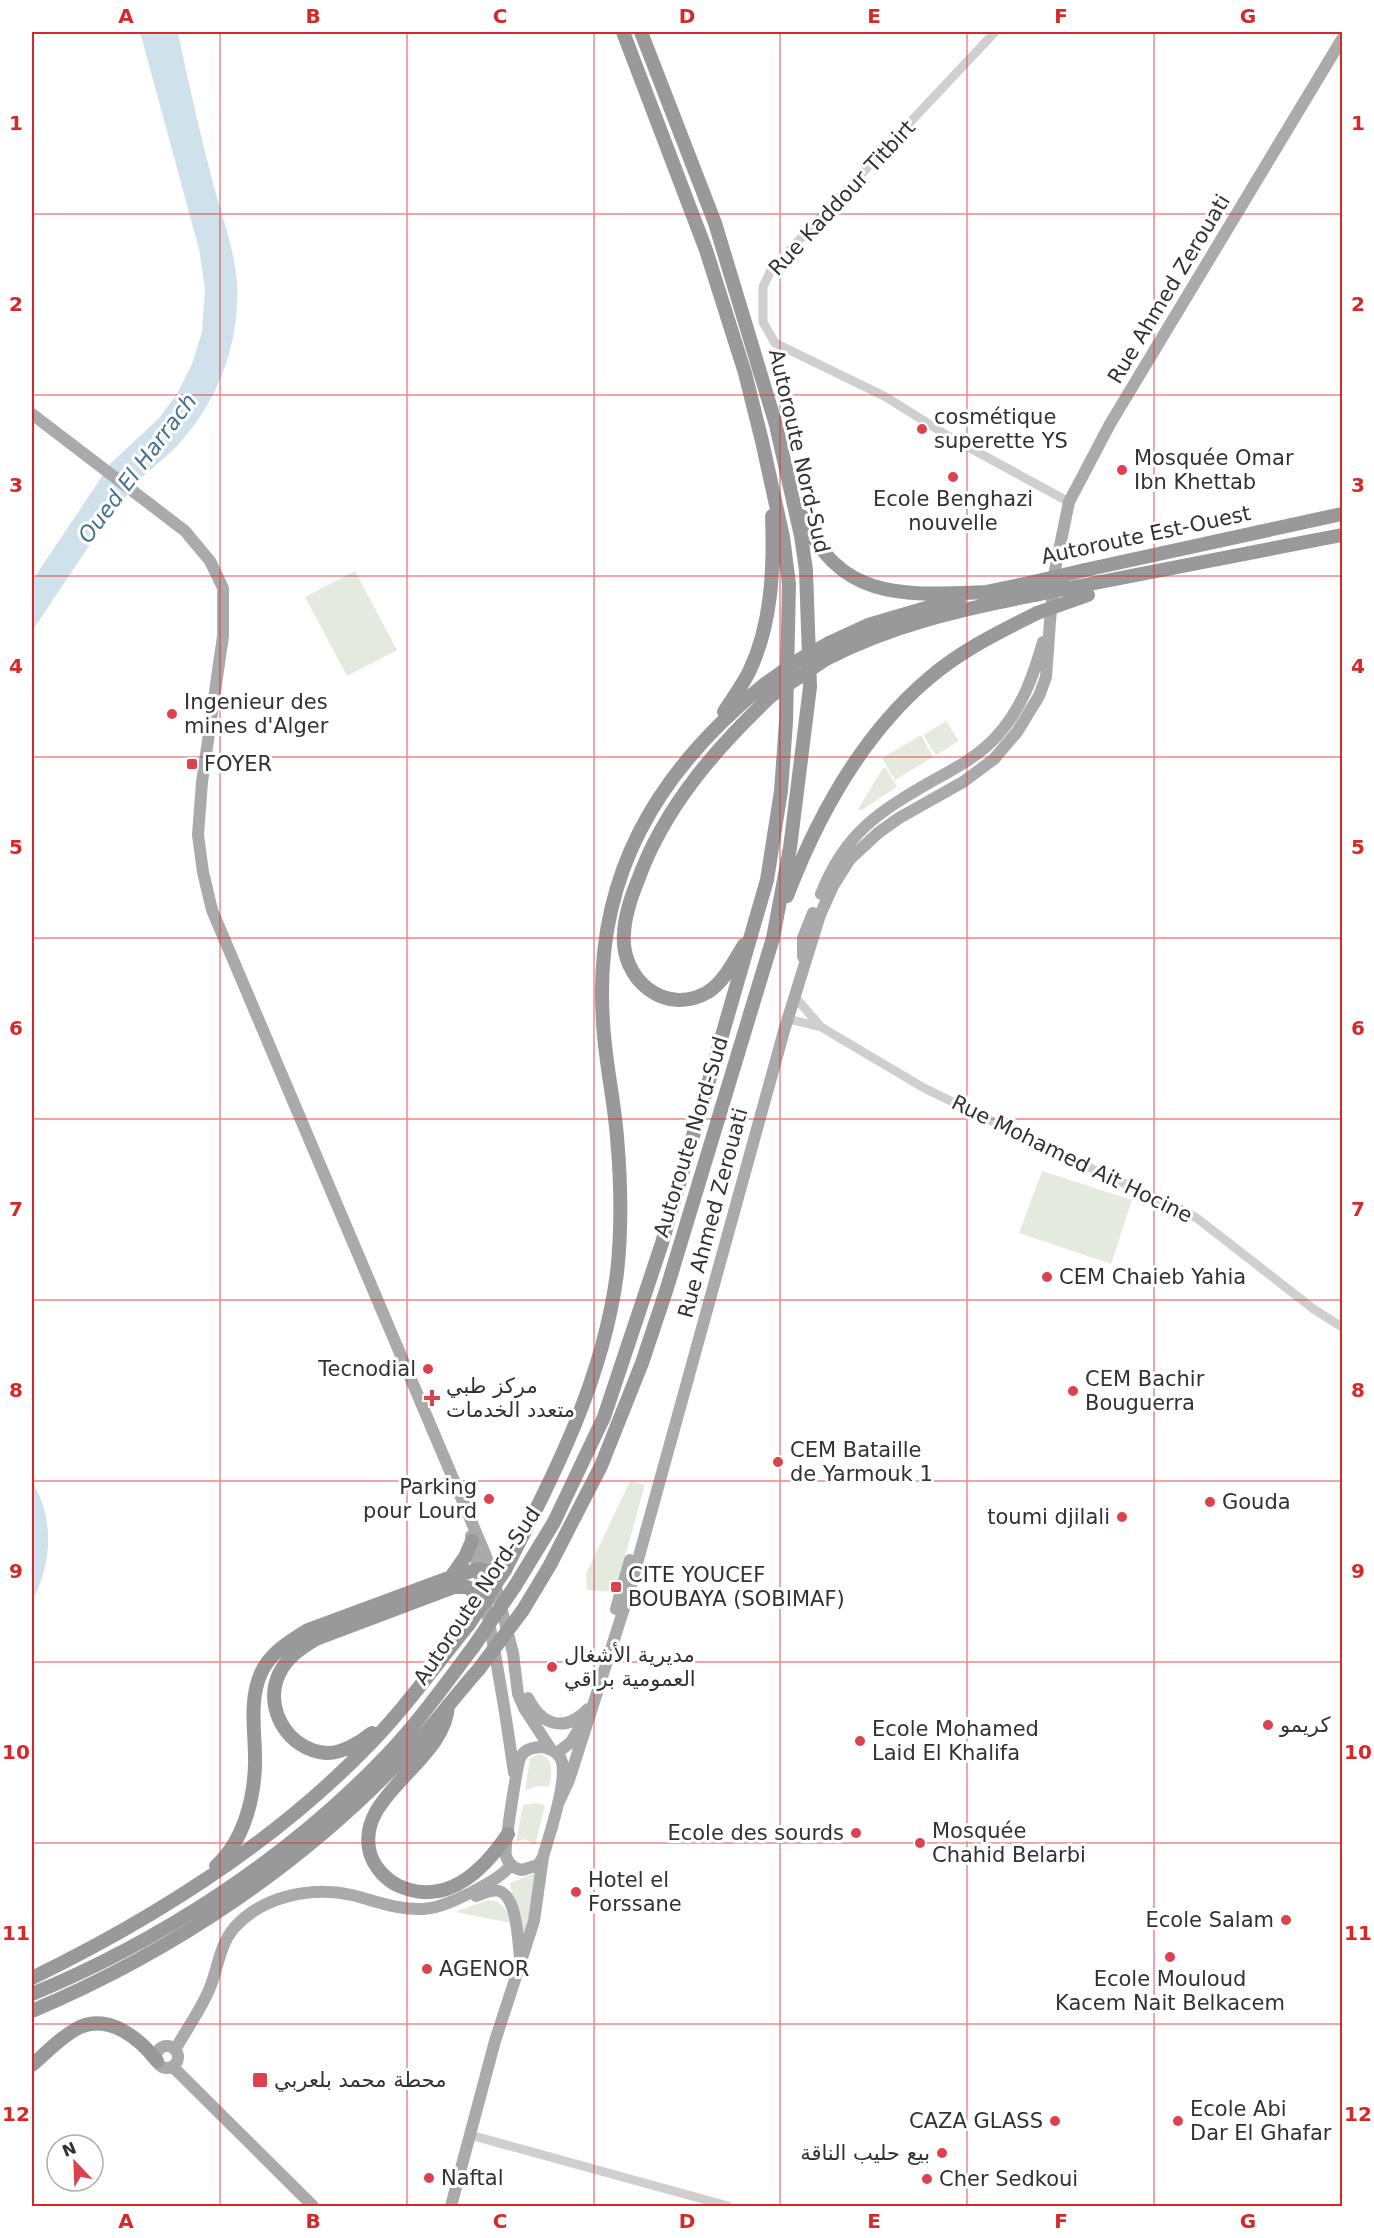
<svg xmlns="http://www.w3.org/2000/svg" width="1374" height="2238" font-family="'DejaVu Sans','Noto Sans Arabic',sans-serif">
	<style>
		.green { fill: #e5eade }
		.water { fill: #cfe1eb }
		.lines { fill: none; stroke-linecap: round; stroke-linejoin: round }
		.minor { stroke: #cfcfcf; stroke-width: 9 }
		.major { stroke: #aaa; stroke-width: 12 }
		.highway { stroke: #999; stroke-width: 14 }
		.highway-bridge { stroke: #999; stroke-width: 14 }
		.grid { fill: none; stroke: #d62828; stroke-width: 1.5; stroke-opacity: 0.55 }
		.poi-dot { fill: #dc414e; stroke: #fff; stroke-width: 2 }
		.labels { text-anchor: middle; stroke-width: 6; stroke-linejoin: round; paint-order: stroke }
		.street-label { font-size: 21px; fill: #323232; stroke: #fff }
		.poi-label { font-size: 21px; fill: #323232; stroke: #fff; text-anchor: start }
		.water-label { font-size: 22px; font-style: italic; fill: #437390; stroke: #fff }
		.neatline { fill: none; stroke: #d62828; stroke-width: 2 }
		.grid-label { font-size: 20px; text-anchor: middle; font-weight: bold; fill: #d62828 }
	</style>
	<rect width="100%" height="100%" fill="#fff"/>
	<path class="green" d="M 355,571 L 397,650 L 347,676 L 305,597 Z
		M 946,721 L 959,741 L 936,755 L 923,735 Z
		M 921,735 L 933,757 L 895,780 L 882,758 Z
		M 883,768 L 886,768 L 897,787 L 860,811 L 858,809 Z
		M 1042,1171 L 1132,1200 L 1111,1264 L 1019,1233 Z
		M 630,1481 L 645,1485 L 615,1592 L 587,1590 L 586,1574 Z
		M 538,1754 C 555,1758 552,1773 549,1787 L 539,1786 L 525,1790 L 530,1759 Z
		M 535,1803 L 545,1805 L 535,1845 L 525,1839 L 516,1842 L 523,1805 Z
		M 535,1873 L 527,1930 L 521,1939 L 510,1883 Z
		M 488,1900 C 502,1900 507,1910 511,1923 L 455,1912 Z"/>
	<path class="water" d="M 140,32 L 177,32 L 179,37 C 189,87 201,137 214,187 C 223,219 235,252 237,284 C 240,344 218,402 177,446 C 164,460 146,471 134,486 C 96,532 65,583 32,631 L 32,581 L 111,463 L 159,418 L 177,394 L 192,364 L 202,332 L 205,289 L 199,249 Z
		M 32,1482 C 55,1517 52,1566 32,1601 Z"/>
	<g class="lines">
		<path class="minor" d="M 995,32 L 771,270 L 763,287 L 763,322 L 775,343 L 886,397 L 948,436 L 1069,502
			M 795,997 L 821,1027 L 924,1088 L 1064,1156 L 1185,1211 L 1198,1219 L 1315,1310 L 1342,1327
			M 788,1019 L 821,1027
			M 470,2135 L 728,2206"/>
		<path class="major" d="M 32,414 L 185,531 L 210,561 L 223,588 L 223,636 L 202,782 L 198,835 L 203,872 L 212,910 L 483,1549 L 492,1572 L 513,1653 L 518,1694 L 524,1708 L 550,1748
			M 821,894 C 845,833 878,812 934,780 C 956,768 980,755 997,736 C 1022,708 1033,677 1043,642
			M 803,957 L 803,938 L 813,913
			M 471,1536 C 489,1615 503,1693 514,1773
			M 616,1609 L 630,1560
			M 528,1698 C 542,1726 565,1733 588,1709
			M 542,1747 C 550,1749 557,1751 561,1759 C 569,1778 549,1836 543,1857 L 538,1865 L 522,1870 C 515,1869 508,1864 506,1856 C 504,1849 517,1763 521,1756 C 526,1748 534,1747 542,1747 Z
			M 557,1753 L 571,1742 L 581,1726
			M 558,1804 L 569,1780 L 628,1596 L 784,1031 L 820,915 L 833,886 L 850,859 L 878,833 L 899,818 L 963,782 L 994,759 L 1017,732 L 1039,696 L 1046,677 L 1050,621 L 1055,570 L 1069,502 L 1110,424 L 1342,39
			M 476,1896 C 482,1894 491,1889 499,1891 C 517,1896 518,1941 520,1957
			M156 2057a11 11 0 1 1 22 0a11 11 0 1 1-22 0Z
			M 175,2050 C 186,2030 200,2011 209,1990 C 218,1969 219,1946 234,1928 C 262,1896 312,1886 352,1895 C 376,1901 397,1910 423,1909 C 440,1908 458,1899 474,1891 C 487,1884 501,1877 511,1865
			M 173,2067 L 313,2206
			M 451,2206 L 495,2041 L 534,1921 L 543,1857"/>
		<path class="highway" d="M 802,516 C 841,603 907,595 989,592
			M 1085,570 L 1342,514
			M 1069,588 L 1342,535
			M 981,593 L 1029,583
			M 829,643 L 868,625 L 960,598
			M 826,659 C 892,625 962,609 1035,595
			M 724,712 C 732,699 742,686 749,672 C 772,624 774,569 772,516
			M 787,896 C 818,815 861,736 928,679 C 960,651 999,632 1037,613
			M 744,945 C 734,961 724,982 708,992 C 665,1017 620,979 624,933 C 625,915 631,897 638,880 C 664,808 715,749 771,696
			M 505,1570 C 554,1475 603,1381 617,1273 C 622,1228 621,1182 617,1137 C 614,1099 605,1061 603,1022 C 593,878 656,772 765,684
			M 451,1577 L 465,1557 L 472,1541
			M 515,1586 L 554,1522 L 604,1417 L 662,1243 L 767,880 L 781,791 L 786,722 L 789,584 L 783,537 L 762,441 L 745,373 L 706,250 L 623,32
			M 523,1610 L 550,1565 L 601,1466 L 642,1363 L 667,1288 L 773,938 L 790,848 L 810,687 L 806,570 L 801,536 L 776,425 L 715,223 L 641,32
			M 448,1705 C 446,1762 354,1795 370,1853 C 374,1867 386,1880 399,1886 C 447,1907 483,1871 508,1834
			M 372,1733 C 361,1742 341,1754 326,1753 C 288,1750 263,1708 279,1674 C 287,1657 301,1648 316,1639 L 454,1587 L 467,1587 L 487,1601
			M 216,1866 C 243,1842 254,1800 255,1765 C 256,1735 248,1702 261,1673 C 270,1653 290,1641 308,1630 L 451,1577 L 479,1569 L 492,1572
			M 32,1978 C 151,1920 267,1848 361,1753 C 401,1714 434,1667 469,1624
			M 32,1994 C 158,1942 284,1861 379,1763 C 415,1727 444,1686 474,1646
			M 32,2011 C 174,1951 305,1863 411,1749 C 435,1723 456,1695 479,1669
			M 32,2065 C 46,2053 63,2035 80,2027 C 110,2014 140,2039 157,2061"/>
		<path class="highway-bridge" d="M 1029,583 L 1085,570
			M 1035,595 L 1069,588
			M 1037,613 L 1088,595
			M 765,684 L 802,658 L 829,643
			M 771,696 L 826,659
			M 469,1624 L 505,1570
			M 474,1646 L 515,1586
			M 479,1669 L 523,1610"/>
	</g>
	<path class="grid" d="M 220,32 L 220,2206M 407,32 L 407,2206M 594,32 L 594,2206M 780,32 L 780,2206M 967,32 L 967,2206M 1154,32 L 1154,2206M 32,214 L 1342,214M 32,395 L 1342,395M 32,576 L 1342,576M 32,757 L 1342,757M 32,938 L 1342,938M 32,1119 L 1342,1119M 32,1300 L 1342,1300M 32,1481 L 1342,1481M 32,1662 L 1342,1662M 32,1843 L 1342,1843M 32,2024 L 1342,2024"/>
	<g class="poi-dot">
		<circle cx="922" cy="429" r="6"/>
		<circle cx="1122" cy="470" r="6"/>
		<circle cx="953" cy="477" r="6"/>
		<circle cx="172" cy="714" r="6"/>
		<rect x="186" y="758" width="12" height="12" rx="3"/>
		<circle cx="1047" cy="1277" r="6"/>
		<circle cx="428" cy="1369" r="6"/>
		<circle cx="1073" cy="1391" r="6"/>
		<path d="M429 1389h6v6h6v6h-6v6h-6v-6h-6v-6h6z"/>
		<circle cx="778" cy="1462" r="6"/>
		<circle cx="489" cy="1499" r="6"/>
		<circle cx="1210" cy="1502" r="6"/>
		<circle cx="1122" cy="1517" r="6"/>
		<rect x="610" y="1581" width="12" height="12" rx="3"/>
		<circle cx="552" cy="1667" r="6"/>
		<circle cx="1268" cy="1725" r="6"/>
		<circle cx="860" cy="1741" r="6"/>
		<circle cx="856" cy="1833" r="6"/>
		<circle cx="920" cy="1843" r="6"/>
		<circle cx="576" cy="1892" r="6"/>
		<circle cx="1286" cy="1920" r="6"/>
		<circle cx="1170" cy="1957" r="6"/>
		<circle cx="427" cy="1969" r="6"/>
		<rect x="252" y="2072" width="16" height="16" rx="3"/>
		<circle cx="1055" cy="2121" r="6"/>
		<circle cx="1178" cy="2121" r="6"/>
		<circle cx="942" cy="2153" r="6"/>
		<circle cx="429" cy="2178" r="6"/>
		<circle cx="927" cy="2179" r="6"/>
	</g>
	<g class="labels">
		<g class="street-label">
			<text transform="translate(842 198) rotate(-47)" y="7">Rue Kaddour Titbirt</text>
			<text transform="translate(1169 289) rotate(-59)" y="7">Rue Ahmed Zerouati</text>
			<text transform="translate(799 451) rotate(77)" y="7">Autoroute Nord-Sud</text>
			<text transform="translate(1146 535) rotate(-12)" y="7">Autoroute Est-Ouest</text>
			<text transform="translate(691 1137) rotate(-73)" y="7">Autoroute Nord-Sud</text>
			<text transform="translate(1072 1159) rotate(26)" y="7">Rue Mohamed Ait Hocine</text>
			<text transform="translate(713 1213) rotate(-75)" y="7">Rue Ahmed Zerouati</text>
			<text transform="translate(477 1596) rotate(-56)" y="7">Autoroute Nord-Sud</text>
		</g>
		<g class="poi-label">
			<text x="934" y="424">cosmétique<tspan x="934" dy="24">superette YS</tspan></text>
			<text x="1134" y="465">Mosquée Omar<tspan x="1134" dy="24">Ibn Khettab</tspan></text>
			<text x="953" y="506" text-anchor="middle">Ecole Benghazi<tspan x="953" dy="24">nouvelle</tspan></text>
			<text x="184" y="709">Ingenieur des<tspan x="184" dy="24">mines d'Alger</tspan></text>
			<text x="204" y="771">FOYER</text>
			<text x="1059" y="1284">CEM Chaieb Yahia</text>
			<text x="416" y="1376" text-anchor="end">Tecnodial</text>
			<text x="1085" y="1386">CEM Bachir<tspan x="1085" dy="24">Bouguerra</tspan></text>
			<text x="446" y="1393">مركز طبي<tspan x="446" dy="24">متعدد الخدمات</tspan></text>
			<text x="790" y="1457">CEM Bataille<tspan x="790" dy="24">de Yarmouk 1</tspan></text>
			<text x="477" y="1494" text-anchor="end">Parking<tspan x="477" dy="24">pour Lourd</tspan></text>
			<text x="1222" y="1509">Gouda</text>
			<text x="1110" y="1524" text-anchor="end">toumi djilali</text>
			<text x="628" y="1582">CITE YOUCEF<tspan x="628" dy="24">BOUBAYA (SOBIMAF)</tspan></text>
			<text x="564" y="1662">مديرية الأشغال<tspan x="564" dy="24">العمومية براقي</tspan></text>
			<text x="1280" y="1732">كريمو</text>
			<text x="872" y="1736">Ecole Mohamed<tspan x="872" dy="24">Laid El Khalifa</tspan></text>
			<text x="932" y="1838">Mosquée<tspan x="932" dy="24">Chahid Belarbi</tspan></text>
			<text x="844" y="1840" text-anchor="end">Ecole des sourds</text>
			<text x="588" y="1887">Hotel el<tspan x="588" dy="24">Forssane</tspan></text>
			<text x="1274" y="1927" text-anchor="end">Ecole Salam</text>
			<text x="439" y="1976">AGENOR</text>
			<text x="1170" y="1986" text-anchor="middle">Ecole Mouloud<tspan x="1170" dy="24">Kacem Nait Belkacem</tspan></text>
			<text x="274" y="2087">محطة محمد بلعربي</text>
			<text x="1190" y="2116">Ecole Abi<tspan x="1190" dy="24">Dar El Ghafar</tspan></text>
			<text x="1043" y="2128" text-anchor="end">CAZA GLASS</text>
			<text x="930" y="2160" text-anchor="end">بيع حليب الناقة</text>
			<text x="441" y="2185">Naftal</text>
			<text x="939" y="2186">Cher Sedkoui</text>
		</g>
		<g class="water-label">
			<text transform="translate(137 468) rotate(-53)" y="8">Oued El Harrach</text>
		</g>
	</g>
	<rect width="1374" height="2238" fill="none" stroke="#ffffff" stroke-width="66"/>
	<g transform="translate(75 2163) rotate(337)"><circle r="28" fill="#ffffff" stroke="#adadad" stroke-width="1.5"/>
	<path d="M0-4.5L10 22L0 15L-10 22Z" fill="#dc414e"/>
	<text y="-9" font-size="16" font-weight="bold" text-anchor="middle" fill="#323232">N</text>
	</g>
	<rect x="33" y="33" width="1308" height="2172" class="neatline"/>
	<g class="grid-label">
		<text x="126" y="23">A</text>
		<text x="313" y="23">B</text>
		<text x="500" y="23">C</text>
		<text x="687" y="23">D</text>
		<text x="874" y="23">E</text>
		<text x="1061" y="23">F</text>
		<text x="1248" y="23">G</text>
		<text x="16" y="130">1</text>
		<text x="1358" y="130">1</text>
		<text x="16" y="311">2</text>
		<text x="1358" y="311">2</text>
		<text x="16" y="492">3</text>
		<text x="1358" y="492">3</text>
		<text x="16" y="673">4</text>
		<text x="1358" y="673">4</text>
		<text x="16" y="854">5</text>
		<text x="1358" y="854">5</text>
		<text x="16" y="1035">6</text>
		<text x="1358" y="1035">6</text>
		<text x="16" y="1216">7</text>
		<text x="1358" y="1216">7</text>
		<text x="16" y="1397">8</text>
		<text x="1358" y="1397">8</text>
		<text x="16" y="1578">9</text>
		<text x="1358" y="1578">9</text>
		<text x="16" y="1759">10</text>
		<text x="1358" y="1759">10</text>
		<text x="16" y="1940">11</text>
		<text x="1358" y="1940">11</text>
		<text x="16" y="2121">12</text>
		<text x="1358" y="2121">12</text>
		<text x="126" y="2228">A</text>
		<text x="313" y="2228">B</text>
		<text x="500" y="2228">C</text>
		<text x="687" y="2228">D</text>
		<text x="874" y="2228">E</text>
		<text x="1061" y="2228">F</text>
		<text x="1248" y="2228">G</text>
	</g>
</svg>
